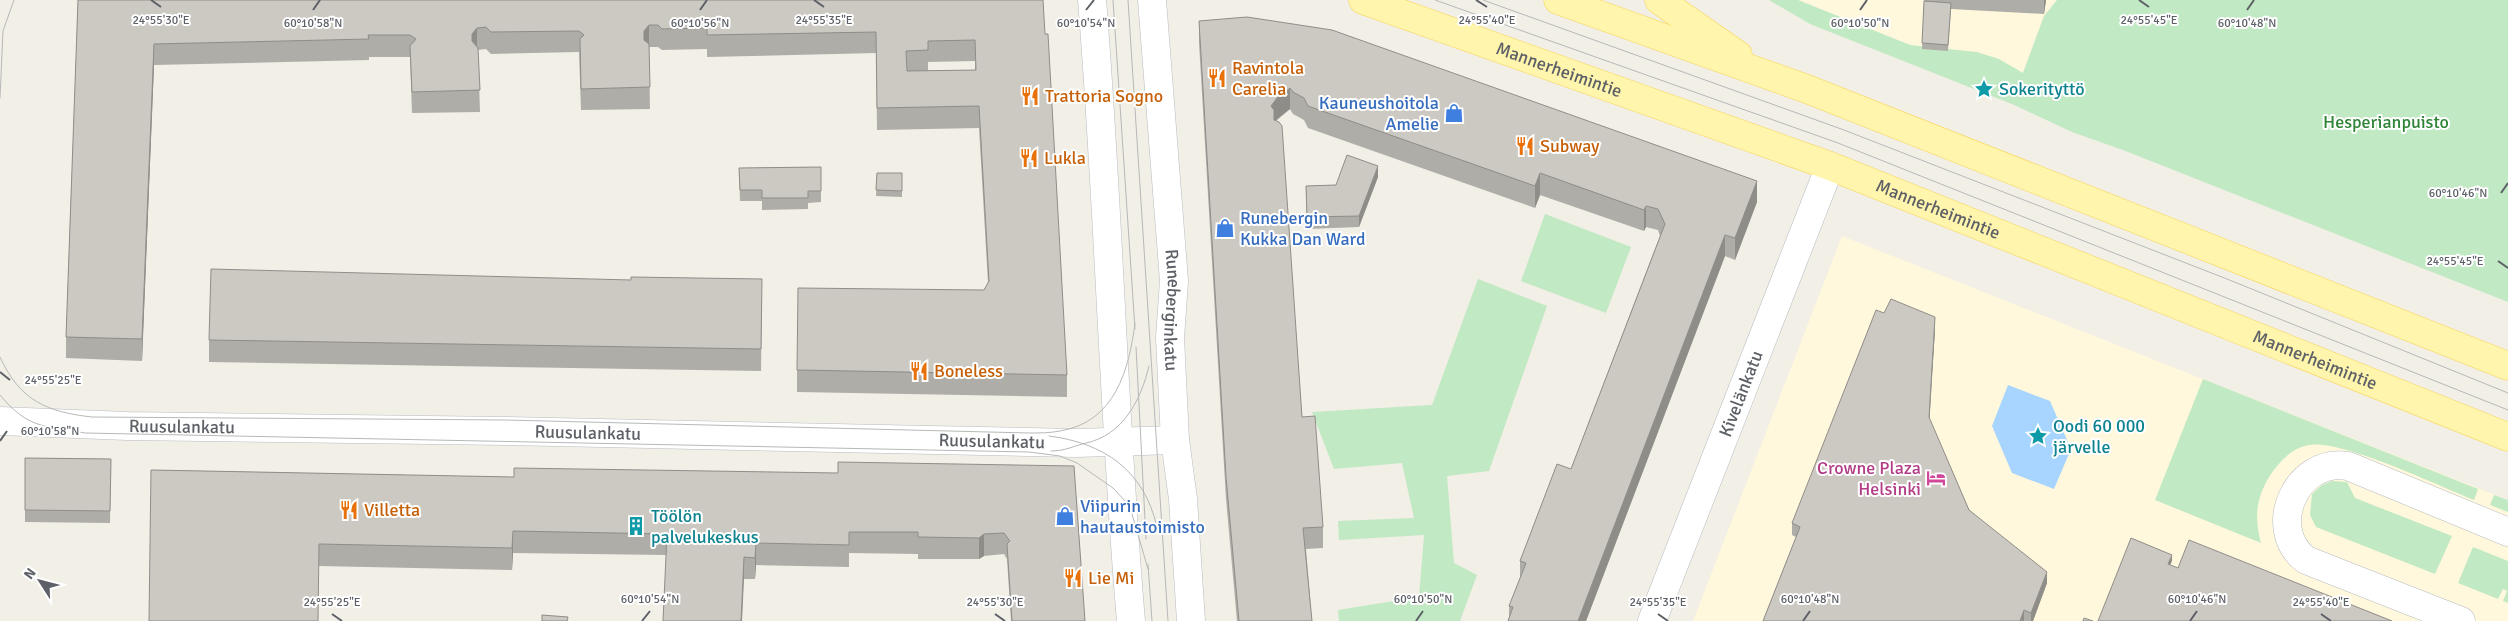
<svg xmlns="http://www.w3.org/2000/svg" width="2508" height="621" font-family="Signika,sans-serif">
	<style>
		.commercial { fill: #fff8dc }
		.green { fill: #c1e9c3 }
		.water { fill: #a7d5ff }
		.lines { fill: none; stroke-linecap: round; stroke-linejoin: round }
		.minor-casing { stroke: #b8bbc0; stroke-width: 29 }
		.secondary-casing { stroke: #b9bcc2; stroke-width: 29 }
		.primary-casing { stroke: #fbd355; stroke-width: 29 }
		.minor { stroke: #fff; stroke-width: 28 }
		.secondary { stroke: #fff; stroke-width: 28 }
		.primary { stroke: #fff5ac; stroke-width: 28 }
		.tram { stroke: #b7b8b8; stroke-width: 1 }
		.wall { fill: #afada8; fill-rule: evenodd }
		.shaded-wall { fill: #8f8d88 }
		.building { fill: #ccc9c3; stroke: #8f8d88; fill-rule: evenodd }
		.ticks { fill: none; stroke: #5d6167; stroke-width: 2 }
		.labels { text-anchor: middle; stroke-width: 4; stroke-linejoin: round; paint-order: stroke }
		.food-label { font-size: 18px; fill: #c56008; stroke: #fff; text-anchor: start }
		.street-label { font-size: 18px; fill: #5d6167; stroke: #fff }
		.culture-label { font-size: 18px; fill: #0d838f; stroke: #fff; text-anchor: start }
		.shop-label { font-size: 18px; fill: #366cbe; stroke: #fff; text-anchor: start }
		.park-label { font-size: 18px; fill: #2f8436; stroke: #fff }
		.hotel-label { font-size: 18px; fill: #b23c85; stroke: #fff; text-anchor: end }
		.ticks-label { font-size: 12px; text-anchor: middle; fill: #5d6167; stroke: #fff; stroke-width: 4; stroke-linejoin: round; paint-order: stroke }
	</style>
	<rect width="100%" height="100%" fill="#f1efe6"/>
	<path class="commercial" d="M 1798,0 L 2057,0 L 2044,16 L 2017,88 Z
		M 1842,236 L 2508,500 L 2508,621 L 1693,621 Z"/>
	<path class="green" d="M 1769,0 L 1798,0 L 1910,45 L 1977,52 L 1999,59 L 2023,73 L 2044,16 L 2057,0 L 2508,0 L 2508,302 L 2123,150 L 2072,132 L 2012,104 L 1810,24 Z
		M 1545,214 L 1631,247 L 1606,313 L 1521,281 Z
		M 1478,279 L 1547,306 L 1489,471 L 1447,476 L 1454,563 L 1477,575 L 1460,621 L 1339,621 L 1338,610 L 1419,597 L 1424,535 L 1339,540 L 1338,521 L 1414,518 L 1402,463 L 1334,469 L 1312,412 L 1432,405 Z
		M 2203,379 L 2478,489 L 2474,500 C 2439,486 2341,439 2309,445 C 2292,448 2280,461 2271,474 C 2256,497 2254,517 2261,543 L 2155,500 Z
		M 2332,481 L 2347,482 L 2355,498 L 2452,536 L 2435,574 L 2316,527 L 2310,515 L 2312,494 L 2322,485 Z
		M 2494,495 L 2508,500 L 2508,512 L 2490,505 Z
		M 2473,547 L 2508,561 L 2508,603 L 2503,601 L 2507,591 L 2503,589 L 2498,599 L 2458,583 Z"/>
	<path class="water" d="M 2008,385 L 2050,401 L 2071,449 L 2054,489 L 2012,473 L 1992,426 Z"/>
	<g class="lines">
		<g class="minor-casing">
			<g id="minor">
				<path id="s1" d="M 0,421 L 127,426 L 506,431 L 1076,443 L 1175,440"/>
				<path id="s2" d="M 1652,621 L 1830,166"/>
				<path d="M 2461,621 L 2306,560 C 2265,529 2296,457 2348,466 L 2508,532"/>
			</g>
		</g>
		<g class="secondary-casing">
			<g id="secondary">
				<path d="M 1092,0 C 1109,207 1113,414 1131,621"/>
				<path id="s3" d="M 1152,0 L 1174,281 L 1170,338 L 1175,440 L 1183,499 L 1191,621"/>
			</g>
		</g>
		<g class="primary-casing">
			<g id="primary">
				<path id="s4" d="M 1363,0 L 1830,166 L 2508,437"/>
				<path d="M 1558,0 L 1807,89 L 2508,366"/>
				<path d="M 1659,0 L 1738,55"/>
			</g>
		</g>
		<use href="#minor" class="minor"/>
		<use href="#secondary" class="secondary"/>
		<use href="#primary" class="primary"/>
		<path class="tram" d="M 1113,0 L 1135,329
			M 1128,0 L 1168,621
			M 1435,0 L 1838,143 L 2508,410
			M 1483,0 L 1844,130 L 2227,279 L 2508,393
			M 0,98 L 3,31 L 14,0
			M 1136,347 L 1146,539
			M 0,357 C 20,401 47,412 92,417 L 506,420 L 1029,433 C 1039,433 1050,433 1060,431 C 1115,422 1129,370 1135,323
			M 0,395 C 28,429 45,426 85,433 L 1029,452 L 1060,456 L 1077,463 L 1113,488 L 1126,502 L 1132,514 L 1148,569
			M 1049,436 C 1104,443 1144,470 1157,527
			M 1051,451 C 1066,451 1073,446 1086,443 C 1123,435 1141,400 1149,366
			M 1148,564 L 1152,621"/>
	</g>
	<path class="wall" d="M 78,0 L 1045,34 L 1067,375 L 1067,397 L 797,392 L 797,370 L 984,290 L 988,283 L 979,128 L 877,130 L 876,53 L 707,57 L 707,49 L 662,50 L 658,47 L 649,47 L 650,109 L 581,110 L 579,52 L 491,54 L 486,49 L 478,50 L 480,112 L 412,113 L 410,57 L 369,57 L 369,60 L 154,65 L 142,361 L 66,358 L 66,337 ZM 975,61 L 975,70 L 928,71 L 928,62 Z
		M 1924,0 L 2046,0 L 2044,14 L 1951,9 L 1948,51 L 1922,49 Z
		M 1199,21 L 1757,202 L 1735,260 L 1725,256 L 1586,621 L 1508,621 L 1509,618 L 1509,606 L 1520,578 L 1520,561 L 1571,469 L 1660,236 L 1658,230 L 1646,227 L 1644,231 L 1540,195 L 1535,208 L 1308,128 L 1304,120 L 1293,114 L 1290,109 L 1276,121 L 1302,417 L 1323,527 L 1323,548 L 1306,549 L 1312,621 L 1237,621 L 1226,499 L 1199,43 Z
		M 821,167 L 821,202 L 808,203 L 808,209 L 762,210 L 762,201 L 740,201 L 739,168 Z
		M 877,173 L 902,173 L 902,197 L 876,196 Z
		M 1378,177 L 1359,227 L 1307,229 L 1306,186 L 1336,185 Z
		M 762,300 L 761,371 L 209,362 L 209,340 Z
		M 1935,329 L 1929,419 L 1969,510 L 2047,583 L 2033,621 L 1763,621 L 1796,537 L 1792,535 L 1792,523 Z
		M 25,458 L 111,459 L 110,523 L 25,522 Z
		M 1074,466 L 1085,621 L 1011,621 L 1007,559 L 1004,554 L 984,556 L 979,559 L 918,559 L 918,554 L 849,553 L 849,567 L 756,565 L 755,579 L 744,579 L 666,555 L 513,553 L 512,570 L 319,566 L 151,470 L 514,477 L 838,473 Z"/>
	<path class="shaded-wall" d="M 2044,0 L 2046,0 L 2044,14 Z
		M 649,25 L 649,47 L 644,53 L 644,31 Z
		M 477,28 L 477,50 L 472,56 L 472,34 Z
		M 154,44 L 154,65 L 142,361 L 142,339 Z
		M 1290,88 L 1290,109 L 1277,119 L 1271,128 L 1271,106 L 1277,98 Z
		M 1378,166 L 1378,177 L 1359,227 L 1359,216 Z
		M 1540,173 L 1540,195 L 1535,208 L 1535,186 Z
		M 1757,181 L 1757,202 L 1735,260 L 1735,238 Z
		M 1646,206 L 1646,227 L 1644,231 L 1644,210 Z
		M 1725,235 L 1725,256 L 1586,621 L 1578,621 Z
		M 1935,317 L 1935,329 L 1929,428 L 1929,417 Z
		M 513,531 L 513,553 L 512,570 L 512,548 Z
		M 984,534 L 984,556 L 979,559 L 979,538 Z
		M 756,543 L 756,565 L 755,579 L 755,558 Z
		M 2172,555 L 2172,561 L 2168,570 L 2168,564 Z
		M 744,557 L 744,579 L 742,621 L 741,621 Z
		M 2047,572 L 2047,583 L 2033,621 L 2031,621 L 2031,613 Z
		M 2024,610 L 2024,621 L 2020,621 Z"/>
	<path class="building" d="M 78,0 L 1043,0 L 1045,34 L 1048,34 L 1067,375 L 797,370 L 798,288 L 984,290 L 989,281 L 979,106 L 877,108 L 876,32 L 707,35 L 707,28 L 662,29 L 658,25 L 649,25 L 644,31 L 644,40 L 649,44 L 650,87 L 581,89 L 580,39 L 584,35 L 579,31 L 491,32 L 486,27 L 477,28 L 472,34 L 472,41 L 478,48 L 480,90 L 412,92 L 410,46 L 416,39 L 410,35 L 368,35 L 369,39 L 154,44 L 142,339 L 66,337 ZM 975,40 L 976,70 L 907,71 L 906,51 L 928,50 L 928,41 Z
		M 1924,1 L 1951,3 L 1948,45 L 1922,43 Z
		M 1247,17 L 1332,30 L 1757,181 L 1735,238 L 1725,235 L 1578,621 L 1508,621 L 1513,607 L 1509,606 L 1526,563 L 1520,561 L 1557,464 L 1571,469 L 1665,224 L 1658,209 L 1646,206 L 1644,210 L 1540,173 L 1535,186 L 1308,106 L 1304,98 L 1293,92 L 1290,88 L 1277,98 L 1271,106 L 1274,110 L 1274,120 L 1279,122 L 1282,126 L 1302,417 L 1315,416 L 1323,527 L 1303,528 L 1312,621 L 1239,621 L 1226,477 L 1199,21 Z
		M 1347,155 L 1378,166 L 1359,216 L 1307,217 L 1306,186 L 1336,185 Z
		M 821,167 L 821,191 L 808,191 L 808,198 L 762,198 L 762,190 L 740,190 L 739,168 Z
		M 877,173 L 902,173 L 902,191 L 876,190 Z
		M 211,269 L 631,280 L 631,277 L 762,279 L 761,349 L 209,340 Z
		M 1891,299 L 1935,317 L 1929,417 L 1969,510 L 2047,572 L 2031,613 L 2024,610 L 2020,621 L 1763,621 L 1800,527 L 1792,523 L 1876,310 L 1884,313 Z
		M 25,458 L 111,459 L 110,511 L 25,510 Z
		M 838,462 L 1074,466 L 1085,621 L 1012,621 L 1007,544 L 1010,541 L 1004,533 L 984,534 L 979,538 L 918,537 L 918,532 L 849,532 L 849,545 L 756,543 L 755,558 L 744,557 L 741,621 L 663,621 L 667,534 L 513,531 L 512,548 L 319,544 L 318,621 L 149,621 L 151,470 L 514,477 L 514,468 L 838,473 Z
		M 2131,538 L 2172,555 L 2168,564 L 2178,568 L 2189,540 L 2392,621 L 2098,621 Z
		M 542,615 L 568,617 L 567,621 L 542,621 Z
		M 2084,618 L 2093,621 L 2083,621 Z"/>
	<path class="ticks" d="M 151,0 L 161,7M 814,0 L 824,7M 1476,0 L 1487,7M 2139,0 L 2149,7M 313,10 L 320,0M 700,10 L 707,0M 1086,10 L 1094,0M 1860,10 L 1867,0M 2247,10 L 2254,0M 2501,193 L 2508,183M 2498,261 L 2508,268M 0,372 L 10,380M 0,441 L 7,431M 332,614 L 342,621M 995,614 L 1005,621M 1658,614 L 1668,621M 2321,614 L 2331,621M 642,621 L 650,611M 1416,621 L 1423,611M 1803,621 L 1810,611M 2190,621 L 2197,611"/>
	<defs>
		<g id="restaurant-bare" transform="scale(1.5)"><path d="M-5-6h1v4h1v-4h1v4h1v-4h1v5L-1.5 .5V6h-2V.5L-5-1ZM5-6V6H3V1.5H1.5Q1.5-4 5-6Z" fill="#e8710a" stroke="#fff" stroke-width="2.5" paint-order="stroke"/></g>
		<g id="sight-bare" transform="scale(1.5)"><path d="M0-6L1.8-2.2L6-1.7L2.9 1.2L3.7 5.4L0 3.3L-3.7 5.4L-2.9 1.2L-6-1.7L-1.8-2.2Z" fill="#0f9aa8" stroke="#fff" stroke-width="2.5" paint-order="stroke"/></g>
		<g id="shop-bare" transform="scale(1.5)"><path d="M-5-2.5h2.3a2.7 3.5 0 0 1 5.4 0H5L5.5 6h-11ZM-1.5-2.5h3a1.5 2.3 0 0 0-3 0Z" fill="#3f7fe0" stroke="#fff" stroke-width="2.5" paint-order="stroke"/></g>
		<g id="hotel-bare" transform="scale(1.5)"><path d="M-6-4.5h1.5V1H6V5H4.5V3h-9V5H-6ZM-4 0a1.8 1.8 0 1 1 3.6 0ZM.5 0V-2.5h3Q6-2.5 6 0Z" fill="#d1479c" stroke="#fff" stroke-width="2.5" paint-order="stroke"/></g>
		<g id="building-bare" transform="scale(1.5)"><path d="M-4-6H4V6H1V3H-1V6H-4ZM-2.5-4.3h1.7v1.8h-1.7ZM.8-4.3h1.7v1.8H.8ZM-2.5-1h1.7V.8h-1.7ZM.8-1h1.7V.8H.8Z" fill="#0f9aa8" stroke="#fff" stroke-width="2.5" paint-order="stroke"/></g>
	</defs>
	<g fill-rule="evenodd">
		<use href="#restaurant-bare" x="1217" y="78"/>
		<use href="#sight-bare" x="1984" y="89"/>
		<use href="#restaurant-bare" x="1030" y="96"/>
		<use href="#shop-bare" x="1454" y="113"/>
		<use href="#restaurant-bare" x="1525" y="146"/>
		<use href="#restaurant-bare" x="1029" y="158"/>
		<use href="#shop-bare" x="1225" y="228"/>
		<use href="#restaurant-bare" x="919" y="371"/>
		<use href="#sight-bare" x="2038" y="436"/>
		<use href="#hotel-bare" x="1936" y="478"/>
		<use href="#restaurant-bare" x="349" y="510"/>
		<use href="#shop-bare" x="1065" y="516"/>
		<use href="#building-bare" x="636" y="526"/>
		<use href="#restaurant-bare" x="1073" y="578"/>
	</g>
	<g class="labels">
		<g class="food-label">
			<text x="1232" y="74">Ravintola<tspan x="1232" dy="21">Carelia</tspan></text>
			<text x="1045" y="102">Trattoria Sogno</text>
			<text x="1540" y="152">Subway</text>
			<text x="1044" y="164">Lukla</text>
			<text x="934" y="377">Boneless</text>
			<text x="364" y="516">Villetta</text>
			<text x="1088" y="584">Lie Mi</text>
		</g>
		<g class="street-label">
			<text dy="6" stroke="none"><textPath href="#s4" startOffset="208">Mannerheimintie</textPath></text>
			<text dy="6" stroke="none"><textPath href="#s4" startOffset="612">Mannerheimintie</textPath></text>
			<text dy="6" stroke="none"><textPath href="#s3" startOffset="311">Runeberginkatu</textPath></text>
			<text dy="6" stroke="none"><textPath href="#s4" startOffset="1018">Mannerheimintie</textPath></text>
			<text dy="6" stroke="none"><textPath href="#s2" startOffset="244">Kivelänkatu</textPath></text>
			<text dy="6" stroke="none"><textPath href="#s1" startOffset="182">Ruusulankatu</textPath></text>
			<text dy="6" stroke="none"><textPath href="#s1" startOffset="588">Ruusulankatu</textPath></text>
			<text dy="6" stroke="none"><textPath href="#s1" startOffset="992">Ruusulankatu</textPath></text>
		</g>
		<g class="culture-label">
			<text x="1999" y="95">Sokerityttö</text>
			<text x="2053" y="432">Oodi 60 000<tspan x="2053" dy="21">järvelle</tspan></text>
			<text x="651" y="522">Töölön<tspan x="651" dy="21">palvelukeskus</tspan></text>
		</g>
		<g class="shop-label">
			<text x="1439" y="109" text-anchor="end">Kauneushoitola<tspan x="1439" dy="21">Amelie</tspan></text>
			<text x="1240" y="224">Runebergin<tspan x="1240" dy="21">Kukka Dan Ward</tspan></text>
			<text x="1080" y="512">Viipurin<tspan x="1080" dy="21">hautaustoimisto</tspan></text>
		</g>
		<g class="park-label">
			<text x="2386" y="128">Hesperianpuisto</text>
		</g>
		<g class="hotel-label">
			<text x="1921" y="474">Crowne Plaza<tspan x="1921" dy="21">Helsinki</tspan></text>
		</g>
	</g>
	<g class="ticks-label">
		<text x="1487" y="24">24°55'40"E</text>
		<text x="161" y="24">24°55'30"E</text>
		<text x="824" y="24">24°55'35"E</text>
		<text x="2149" y="24">24°55'45"E</text>
		<text x="313" y="27">60°10'58"N</text>
		<text x="700" y="27">60°10'56"N</text>
		<text x="1086" y="27">60°10'54"N</text>
		<text x="1860" y="27">60°10'50"N</text>
		<text x="2247" y="27">60°10'48"N</text>
		<text x="2458" y="197">60°10'46"N</text>
		<text x="2455" y="265">24°55'45"E</text>
		<text x="53" y="384">24°55'25"E</text>
		<text x="50" y="435">60°10'58"N</text>
		<text x="650" y="603">60°10'54"N</text>
		<text x="1423" y="603">60°10'50"N</text>
		<text x="1810" y="603">60°10'48"N</text>
		<text x="2197" y="603">60°10'46"N</text>
		<text x="332" y="606">24°55'25"E</text>
		<text x="995" y="606">24°55'30"E</text>
		<text x="1658" y="606">24°55'35"E</text>
		<text x="2321" y="606">24°55'40"E</text>
	</g>
	<g transform="translate(40 581) rotate(306)" stroke="#ffffff" stroke-width="4" paint-order="stroke">
	<path d="M0-4L9 19L0 12L-9 19Z" fill="#5d6167"/>
	<text y="-8" font-size="14" font-weight="bold" text-anchor="middle" fill="#5d6167">N</text>
	</g>
</svg>
